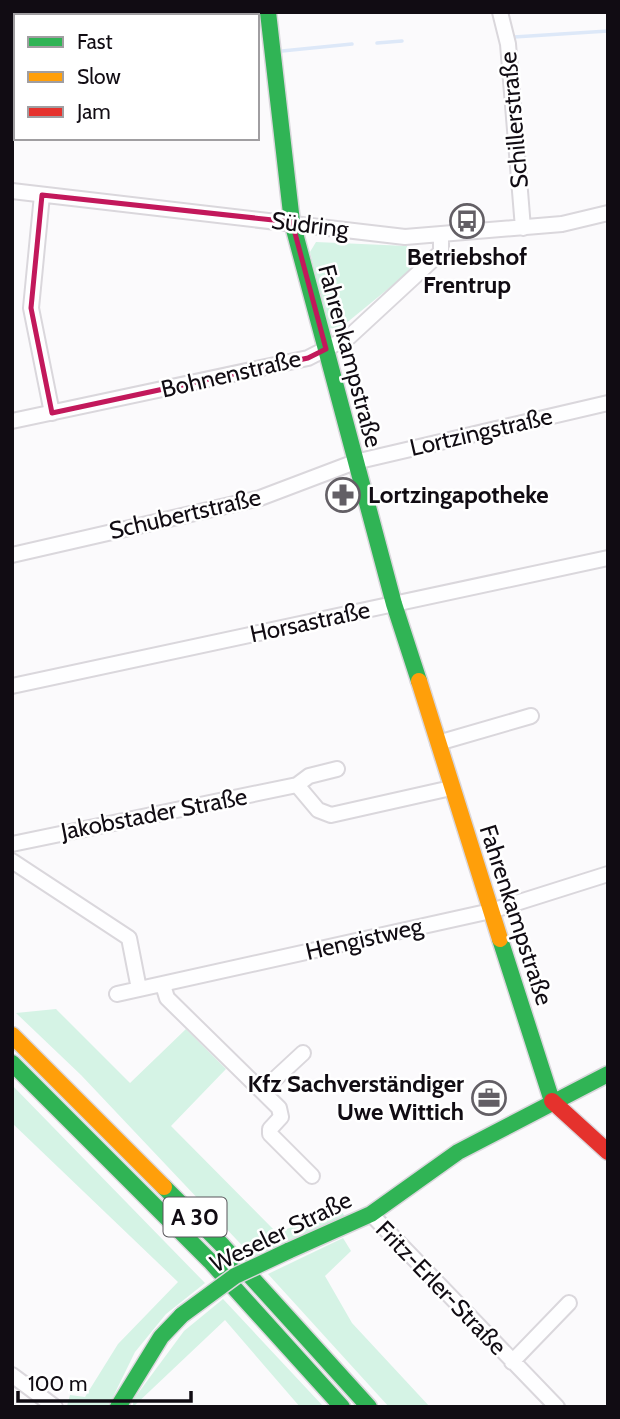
<svg xmlns="http://www.w3.org/2000/svg" width="620" height="1419" font-family="Cabin,sans-serif">
	<style>
		.green { fill: #d5f3e5 }
		.lines { fill: none; stroke-linecap: round; stroke-linejoin: round }
		.stream { stroke: #dde8f8; stroke-width: 3.5 }
		.street-casing { stroke: #dad7dc; stroke-width: 18 }
		.fast-casing { stroke: #dad7dc; stroke-width: 19 }
		.slow-casing { stroke: #dad7dc; stroke-width: 19 }
		.jam-casing { stroke: #dad7dc; stroke-width: 19 }
		.street { stroke: #fefeff; stroke-width: 14 }
		.fast { stroke: #30b455; stroke-width: 16 }
		.slow { stroke: #ff9f0a; stroke-width: 16 }
		.jam { stroke: #e5322d; stroke-width: 16 }
		.fast-bridge-casing { stroke: #dad7dc; stroke-width: 19; stroke-linecap: butt }
		.fast-bridge { stroke: #30b455; stroke-width: 16 }
		.marked { fill: none; stroke: #c2185b; stroke-width: 5; stroke-linejoin: round }
		.labels { text-anchor: middle; stroke-width: 5; stroke-linejoin: round; paint-order: stroke }
		.shield { fill: #fff; stroke: #58555a; stroke-width: 2 }
		.shield-label { font-size: 23px; font-weight: bold; fill: #110c13 }
		.street-label { font-size: 24px; fill: #110c13; stroke: #fff }
		.poi-label { font-size: 24px; font-weight: bold; fill: #110c13; stroke: #fff }
	</style>
	<rect width="100%" height="100%" fill="#fbfafc"/>
	<path class="green" d="M 316,242 L 407,246 L 410,271 L 339,329 L 329,328 L 310,252 Z
		M 56,1009 L 130,1083 L 186,1029 L 226,1069 L 171,1126 L 277,1233 L 339,1208 L 346,1218 L 253,1257 L 81,1075 L 16,1013 Z
		M 12,1085 L 205,1283 L 166,1314 L 135,1352 L 108,1407 L 67,1406 L 70,1395 L 85,1397 L 118,1344 L 178,1282 L 12,1123 Z
		M 343,1238 L 351,1251 L 325,1276 L 352,1323 L 430,1407 L 389,1407 L 268,1274 Z
		M 223,1299 L 322,1405 L 324,1407 L 300,1407 L 225,1320 L 133,1407 L 133,1400 L 184,1331 Z"/>
	<g class="lines">
		<path class="stream" d="M 12,34 L 16,34
			M 514,37 L 608,31
			M 377,43 L 402,41
			M 282,51 L 352,44"/>
		<g class="street-casing">
			<path id="street" d="M 500,12 L 508,44 L 523,228
				M 12,191 L 405,237 L 562,224 L 608,213
				M 42,195 L 31,308 L 52,413
				M 12,421 L 308,358 L 349,337 L 441,252 L 441,236
				M 12,555 L 260,498 L 355,462 L 608,403
				M 12,686 L 608,558
				M 438,743 L 531,716
				M 297,785 L 309,776 L 337,769
				M 12,844 L 297,785 L 318,810 L 331,815 L 451,788
				M 12,861 L 129,938 L 139,989
				M 163,985 L 167,998 L 279,1108 L 281,1117 L 270,1129 L 270,1134 L 312,1176
				M 117,994 L 491,911 L 608,874
				M 262,1091 L 303,1053
				M 371,1214 L 557,1407
				M 512,1362 L 569,1303
				M 12,1375 L 55,1407"/>
		</g>
		<g class="fast-casing">
			<path id="fast" d="M 268,12 L 292,222 L 394,604 L 419,681
				M 500,939 L 552,1101
				M 12,1063 L 210,1261 L 342,1407
				M 164,1187 L 223,1246 L 369,1407
				M 288,1251 L 371,1214 L 458,1152 L 608,1074
				M 118,1407 L 161,1337 L 182,1315"/>
		</g>
		<g class="slow-casing">
			<path id="slow" d="M 419,681 L 500,939
				M 12,1035 L 164,1187"/>
		</g>
		<g class="jam-casing">
			<path id="jam" d="M 552,1101 L 608,1152"/>
		</g>
		<use href="#street" class="street"/>
		<use href="#fast" class="fast"/>
		<use href="#slow" class="slow"/>
		<use href="#jam" class="jam"/>
		<g class="fast-bridge-casing">
			<path id="fast-bridge" d="M 182,1315 L 235,1276 L 288,1251"/>
		</g>
		<use href="#fast-bridge" class="fast-bridge"/>
	</g>
	<path class="marked" d="M 42,195 L 292,222 L 326,349 L 308,358 L 52,413 L 31,308 Z"/>
	<defs>
		<g id="bus-ring" transform="scale(1.75)"><circle r="9.5" fill="#fff" stroke="#635f65" stroke-width="1.5"/><path d="M-5-6H5V4H4V6H2V4H-2V6H-4V4H-5ZM-3.5-4V0h7V-4ZM-3.5 1.2v1.5H-2V1.2ZM2 1.2v1.5H3.5V1.2Z" fill="#635f65"/></g>
		<g id="pharmacy-ring" transform="scale(1.75)"><circle r="9.5" fill="#fff" stroke="#635f65" stroke-width="1.5"/><path d="M-2-6h4v4h4v4h-4v4h-4v-4h-4v-4h4Z" fill="#635f65"/></g>
		<g id="office-ring" transform="scale(1.75)"><circle r="9.5" fill="#fff" stroke="#635f65" stroke-width="1.5"/><path d="M-6-3h4V-5.5h4V-3h4V5H-6ZM-1-4.5V-3h2v-1.5ZM-6 0V1H6V0Z" fill="#635f65"/></g>
	</defs>
	<g fill-rule="evenodd">
		<use href="#bus-ring" x="467" y="221"/>
		<use href="#pharmacy-ring" x="343" y="495"/>
		<use href="#office-ring" x="489" y="1098"/>
	</g>
	<g class="labels">
		<rect class="shield" x="163.5" y="1197.5" width="63" height="39" rx="5"/>
		<g class="shield-label">
			<text x="195" y="1225">A 30</text>
		</g>
		<g class="street-label">
			<text transform="translate(514 120) rotate(-95)" y="8">Schillerstraße</text>
			<text transform="translate(310 225) rotate(7)" y="8">Südring</text>
			<text transform="translate(350 356) rotate(75)" y="8">Fahrenkampstraße</text>
			<text transform="translate(231 374) rotate(-13)" y="8">Bohnenstraße</text>
			<text transform="translate(481 432) rotate(-13)" y="8">Lortzingstraße</text>
			<text transform="translate(185 514) rotate(-13)" y="8">Schubertstraße</text>
			<text transform="translate(310 622) rotate(-12)" y="8">Horsastraße</text>
			<text transform="translate(154 814) rotate(-11)" y="8">Jakobstader Straße</text>
			<text transform="translate(516 915) rotate(72)" y="8">Fahrenkampstraße</text>
			<text transform="translate(364 939) rotate(-13)" y="8">Hengistweg</text>
			<text transform="translate(281 1232) rotate(-26)" y="8">Weseler Straße</text>
			<text transform="translate(441 1288) rotate(46)" y="8">Fritz-Erler-Straße</text>
		</g>
		<g class="poi-label">
			<text x="467" y="265">Betriebshof<tspan x="467" dy="28">Frentrup</tspan></text>
			<text x="368" y="503" text-anchor="start">Lortzingapotheke</text>
			<text x="464" y="1092" text-anchor="end">Kfz Sachverständiger<tspan x="464" dy="28">Uwe Wittich</tspan></text>
		</g>
	</g>
	<rect width="620" height="1419" fill="none" stroke="#110c13" stroke-width="28"/>
	<rect x="14" y="14" width="245" height="126" fill="#ffffff" stroke="#a09ea1" stroke-width="2"/>
	<rect x="28" y="37" width="35" height="10" fill="#30b455" stroke="#a09ea1" stroke-width="2"/>
	<text x="77" y="49" font-size="21" fill="#110c13">Fast</text>
	<rect x="28" y="72" width="35" height="10" fill="#ff9f0a" stroke="#a09ea1" stroke-width="2"/>
	<text x="77" y="84" font-size="21" fill="#110c13">Slow</text>
	<rect x="28" y="107" width="35" height="10" fill="#e5322d" stroke="#a09ea1" stroke-width="2"/>
	<text x="77" y="119" font-size="21" fill="#110c13">Jam</text>
	<path d="M18 1391v10h173v-10" fill="none" stroke="#110c13" stroke-width="3.5"/>
	<text x="28" y="1391" font-size="21" fill="#110c13" stroke="#ffffff" stroke-width="5" paint-order="stroke">100 m</text>
</svg>
